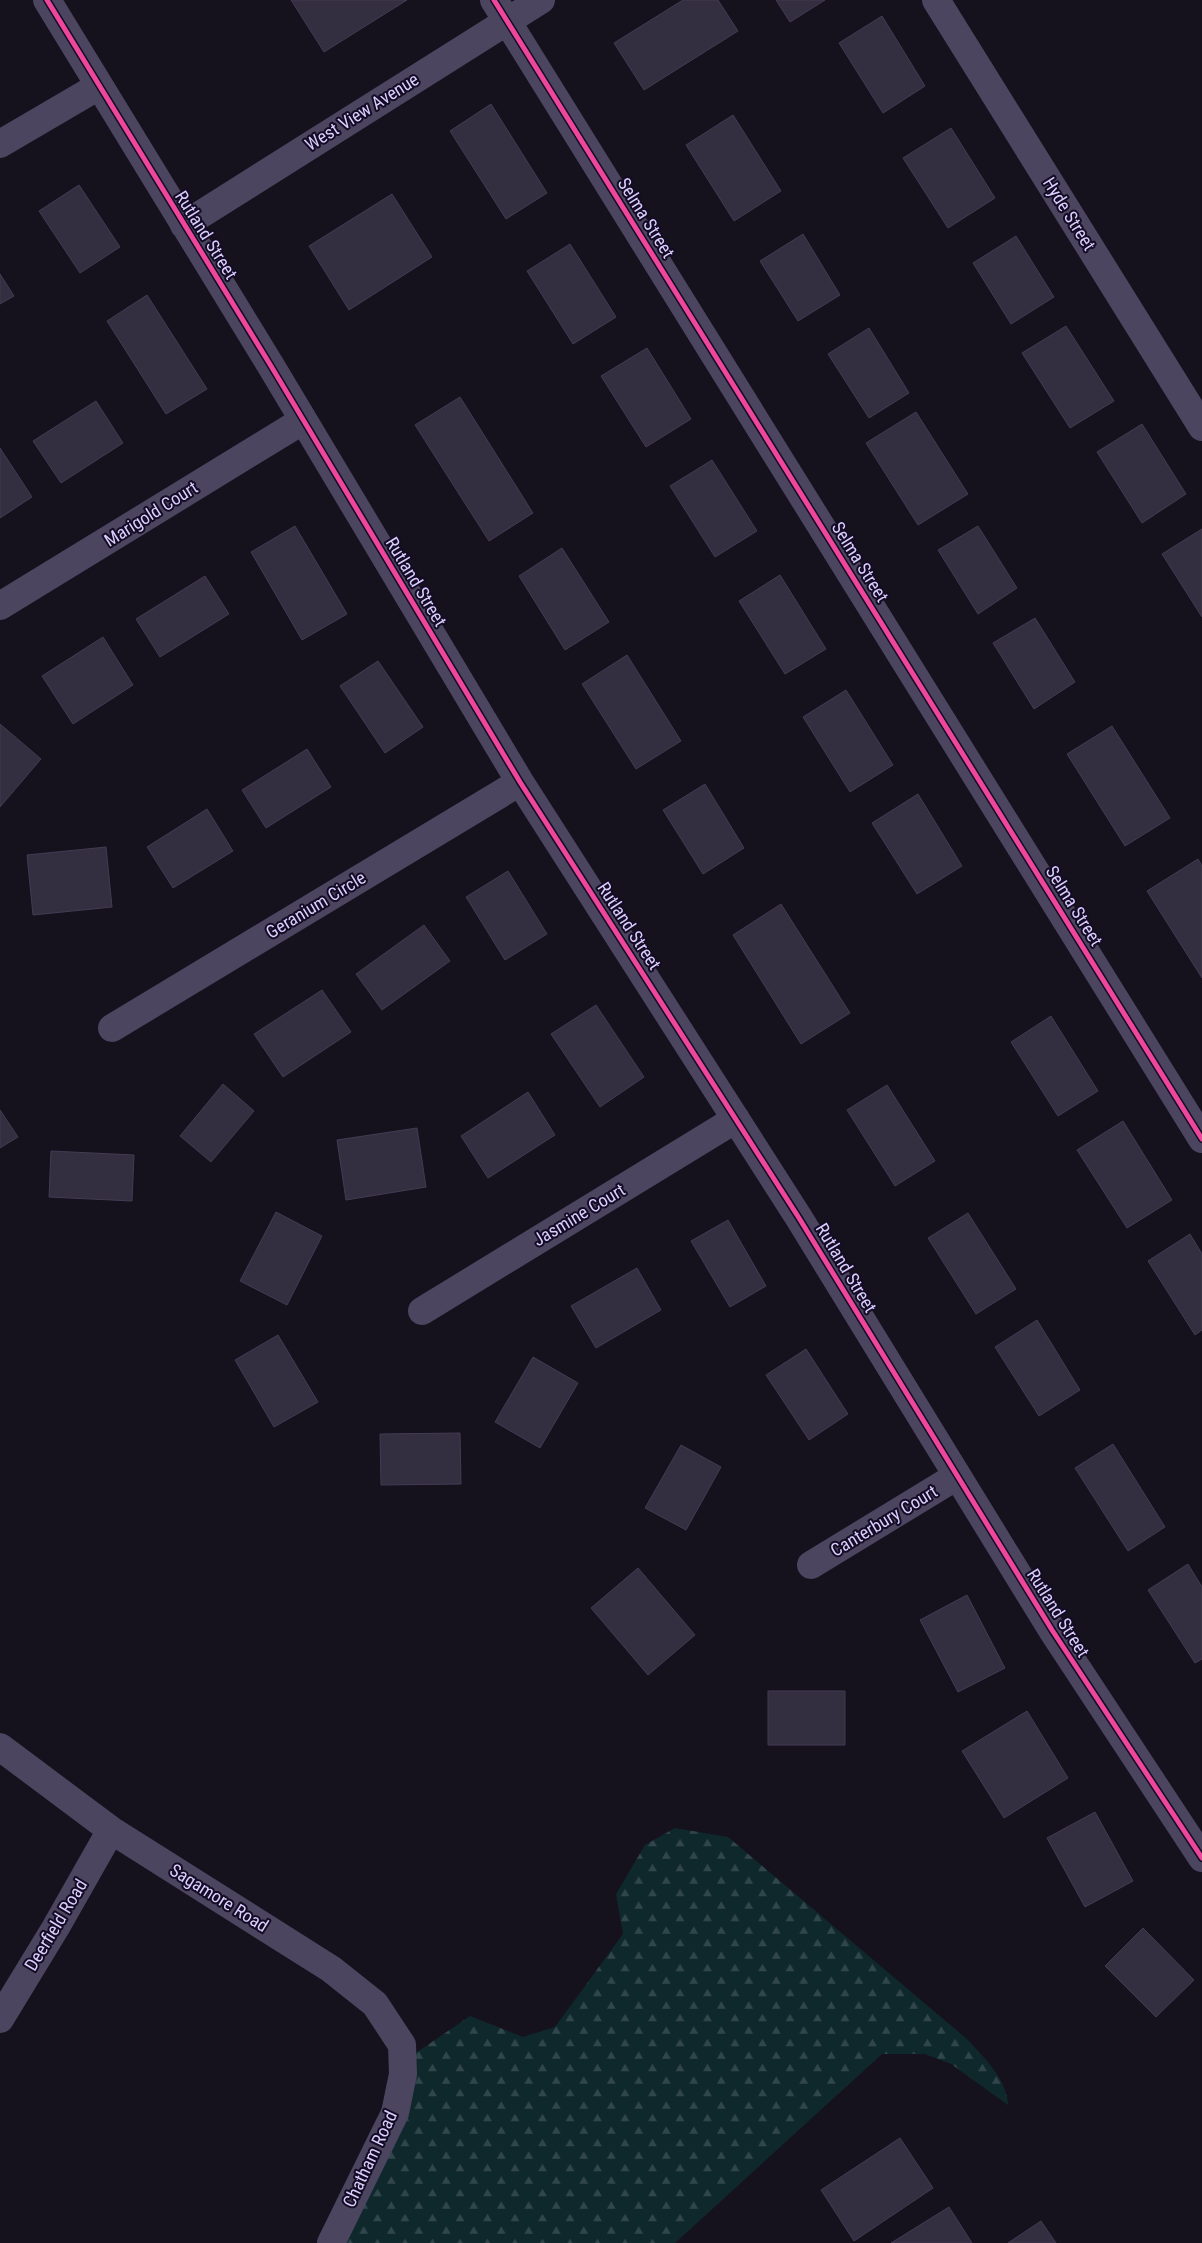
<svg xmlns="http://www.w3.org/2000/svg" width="1202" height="2243" font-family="'Roboto Condensed',sans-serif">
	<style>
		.forest { fill: url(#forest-firs) }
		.building { fill: #342f40; stroke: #433b53 }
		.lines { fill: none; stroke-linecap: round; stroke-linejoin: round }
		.minor { stroke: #4b4560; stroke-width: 28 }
		.cycleway-casing { stroke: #130c24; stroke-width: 8 }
		.cycleway { stroke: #ed469a; stroke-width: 5 }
		.labels { text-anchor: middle; stroke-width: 4; stroke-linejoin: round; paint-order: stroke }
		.street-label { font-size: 18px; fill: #dbceff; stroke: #130c24 }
	</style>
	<defs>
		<pattern id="forest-firs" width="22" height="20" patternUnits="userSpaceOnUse" patternTransform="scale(1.25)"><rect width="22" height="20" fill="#0f282c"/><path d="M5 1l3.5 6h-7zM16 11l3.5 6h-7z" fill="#31464c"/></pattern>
	</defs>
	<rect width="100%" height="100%" fill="#15121e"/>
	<path class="forest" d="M 675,1828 L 728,1837 L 968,2040 C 985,2059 1007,2079 1008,2105 L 951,2064 L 925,2054 L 882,2054 L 675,2243 L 335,2243 L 404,2061 L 470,2016 L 523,2037 L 555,2027 L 623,1934 L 616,1894 L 645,1845 Z"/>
	<path class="building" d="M 291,0 L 407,0 L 324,52 Z
		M 683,0 L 718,0 L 738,31 L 644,90 L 614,43 Z
		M 776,0 L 825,0 L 790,22 Z
		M 882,16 L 925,86 L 883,113 L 839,43 Z
		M 491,104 L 547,193 L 506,219 L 450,131 Z
		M 733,115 L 781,191 L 734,221 L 686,145 Z
		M 951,128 L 995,198 L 948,228 L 903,158 Z
		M 79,185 L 120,247 L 80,273 L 39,211 Z
		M 392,194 L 432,257 L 349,310 L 309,246 Z
		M 803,234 L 840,295 L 798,321 L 760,261 Z
		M 1016,236 L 1054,297 L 1011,324 L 973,263 Z
		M 570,244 L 616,317 L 573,344 L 527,271 Z
		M 0,274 L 14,296 L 0,304 Z
		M 147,295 L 207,389 L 166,414 L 107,321 Z
		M 1066,326 L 1114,401 L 1070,428 L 1022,353 Z
		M 869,328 L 909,393 L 869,418 L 828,354 Z
		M 647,348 L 691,419 L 646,447 L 601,376 Z
		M 460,397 L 533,513 L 489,541 L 415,425 Z
		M 96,401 L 123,443 L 61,483 L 33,441 Z
		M 916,412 L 968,494 L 918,525 L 866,443 Z
		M 1142,424 L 1186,494 L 1142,523 L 1097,452 Z
		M 0,448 L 32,497 L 0,518 Z
		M 712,460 L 757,531 L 715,557 L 670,486 Z
		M 295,526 L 347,614 L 302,640 L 251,552 Z
		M 978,526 L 1017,588 L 978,614 L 938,550 Z
		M 1202,529 L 1202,617 L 1162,554 Z
		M 562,548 L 609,622 L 565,650 L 519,576 Z
		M 780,575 L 826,649 L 785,674 L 739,601 Z
		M 205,576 L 229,614 L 160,657 L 136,619 Z
		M 1035,618 L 1075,682 L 1034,709 L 993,643 Z
		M 103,637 L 133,685 L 73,724 L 42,676 Z
		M 627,655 L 681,741 L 636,769 L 582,684 Z
		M 378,661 L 423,727 L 385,753 L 340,686 Z
		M 846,690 L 893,765 L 850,792 L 803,717 Z
		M 0,724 L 41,759 L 0,807 Z
		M 1112,726 L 1170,818 L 1125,846 L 1067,754 Z
		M 307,749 L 331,787 L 266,828 L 242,790 Z
		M 705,784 L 744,848 L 703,874 L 663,810 Z
		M 918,794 L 962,866 L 917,894 L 872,823 Z
		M 207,809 L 233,851 L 173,888 L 147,847 Z
		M 106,847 L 112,907 L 33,915 L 27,855 Z
		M 1198,859 L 1202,866 L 1202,978 L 1147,891 Z
		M 508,871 L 547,934 L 505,960 L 466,897 Z
		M 781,904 L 850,1013 L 801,1044 L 733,935 Z
		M 424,925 L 450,961 L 382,1010 L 356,974 Z
		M 322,990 L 351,1032 L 283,1077 L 254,1034 Z
		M 596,1005 L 644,1077 L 600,1107 L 551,1034 Z
		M 1051,1016 L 1098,1091 L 1058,1116 L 1011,1042 Z
		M 223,1084 L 254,1111 L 211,1162 L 180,1136 Z
		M 887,1085 L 935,1161 L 895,1186 L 847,1110 Z
		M 528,1092 L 555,1135 L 488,1178 L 461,1136 Z
		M 0,1110 L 18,1137 L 0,1148 Z
		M 1123,1121 L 1172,1200 L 1127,1228 L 1077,1150 Z
		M 417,1128 L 426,1187 L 346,1200 L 337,1140 Z
		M 51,1151 L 134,1155 L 132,1201 L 49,1197 Z
		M 276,1212 L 322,1236 L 287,1305 L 240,1281 Z
		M 968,1213 L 1016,1289 L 976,1314 L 928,1238 Z
		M 728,1220 L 766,1286 L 730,1307 L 691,1241 Z
		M 1190,1234 L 1202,1254 L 1202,1330 L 1195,1335 L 1148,1261 Z
		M 637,1268 L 661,1310 L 596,1348 L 571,1306 Z
		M 1037,1320 L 1080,1390 L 1039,1416 L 995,1347 Z
		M 278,1335 L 318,1402 L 274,1427 L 235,1360 Z
		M 806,1349 L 848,1414 L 809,1440 L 766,1375 Z
		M 533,1357 L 578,1383 L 540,1448 L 495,1422 Z
		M 460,1433 L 461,1484 L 381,1485 L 380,1434 Z
		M 1113,1444 L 1165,1527 L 1128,1551 L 1075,1468 Z
		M 681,1445 L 721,1467 L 686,1530 L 645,1508 Z
		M 1188,1564 L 1202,1587 L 1202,1659 L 1195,1663 L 1148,1590 Z
		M 638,1568 L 695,1635 L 648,1675 L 591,1608 Z
		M 967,1595 L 1005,1668 L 958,1692 L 920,1620 Z
		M 768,1691 L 845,1691 L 845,1745 L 768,1745 Z
		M 1027,1711 L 1068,1778 L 1004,1818 L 962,1751 Z
		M 1095,1812 L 1133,1881 L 1085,1907 L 1047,1838 Z
		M 1143,1928 L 1194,1980 L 1156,2017 L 1105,1966 Z
		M 900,2138 L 933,2188 L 854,2241 L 821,2190 Z
		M 949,2207 L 972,2243 L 891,2243 Z
		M 1041,2221 L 1056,2243 L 1008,2243 Z"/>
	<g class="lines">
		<path class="minor" d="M 47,0 L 271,366 L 520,782 L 799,1218 L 1052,1630 L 1202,1858
			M 494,0 L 1202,1139
			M 936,0 L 1202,427
			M 0,144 L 99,86
			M 184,225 L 541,0
			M 0,606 L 302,421
			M 112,1028 L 520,782
			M 422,1311 L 736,1119
			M 811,1565 L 957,1476
			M 0,1747 L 111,1830 L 331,1969 L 375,2004 L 402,2045 L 403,2074 L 395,2113 L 331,2243
			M 0,2019 L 56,1927 L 111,1830"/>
		<g class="cycleway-casing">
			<path id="cycleway" d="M 47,0 L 271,366 L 520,782 L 799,1218 L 1052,1630 L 1202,1858
				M 494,0 L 1202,1139"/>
		</g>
		<use href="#cycleway" class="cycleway"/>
	</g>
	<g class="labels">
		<g class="street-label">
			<text transform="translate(362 112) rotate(-32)" y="6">West View Avenue</text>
			<text transform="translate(1069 214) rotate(58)" y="6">Hyde Street</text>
			<text transform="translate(646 218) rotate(58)" y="6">Selma Street</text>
			<text transform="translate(206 235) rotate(58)" y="6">Rutland Street</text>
			<text transform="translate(151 514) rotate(-32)" y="6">Marigold Court</text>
			<text transform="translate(860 562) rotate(58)" y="6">Selma Street</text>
			<text transform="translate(416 582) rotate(59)" y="6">Rutland Street</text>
			<text transform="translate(316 905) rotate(-31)" y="6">Geranium Circle</text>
			<text transform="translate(1074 906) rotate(58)" y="6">Selma Street</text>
			<text transform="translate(629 926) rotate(57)" y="6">Rutland Street</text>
			<text transform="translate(579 1215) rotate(-31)" y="6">Jasmine Court</text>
			<text transform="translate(846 1268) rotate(59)" y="6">Rutland Street</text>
			<text transform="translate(884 1521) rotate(-31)" y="6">Canterbury Court</text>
			<text transform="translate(1058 1613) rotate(58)" y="6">Rutland Street</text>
			<text transform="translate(219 1898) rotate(32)" y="6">Sagamore Road</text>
			<text transform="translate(56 1925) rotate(-59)" y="6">Deerfield Road</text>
			<text transform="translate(370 2159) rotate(-65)" y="6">Chatham Road</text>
		</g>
	</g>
</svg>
